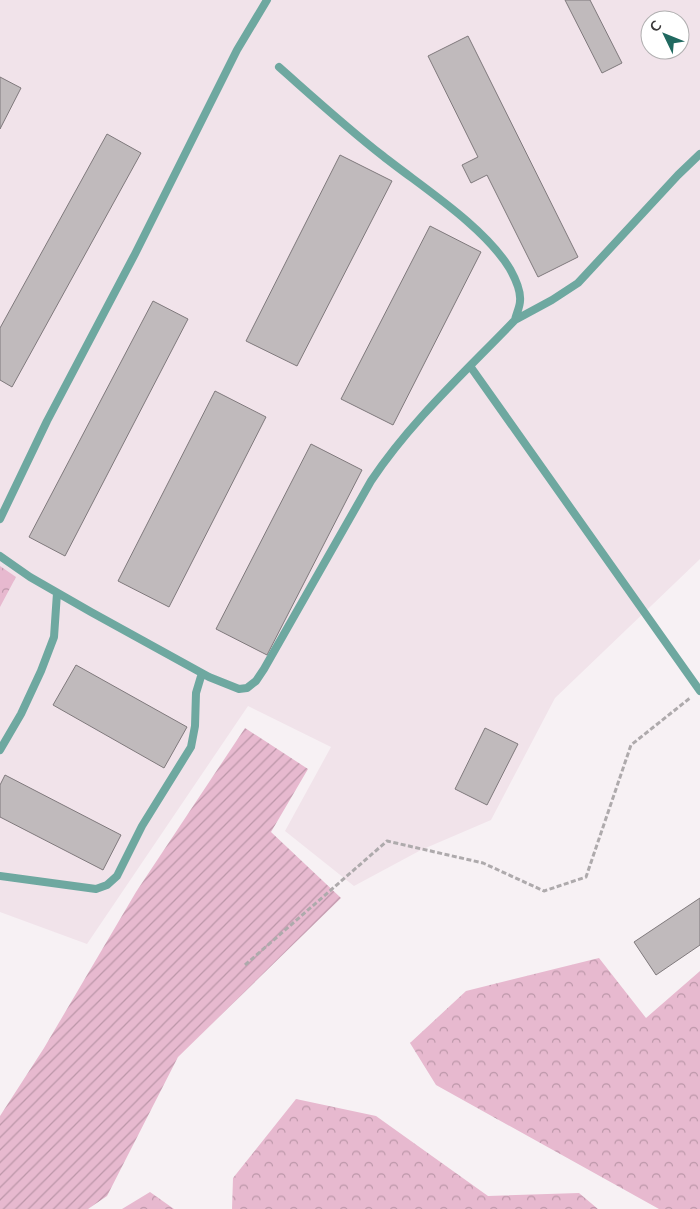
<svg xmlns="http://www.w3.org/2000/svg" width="700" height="1209" font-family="Lato,sans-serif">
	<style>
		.built { fill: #f1e3ea; fill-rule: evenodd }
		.forest { fill: url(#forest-crowns) }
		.garden { fill: url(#garden-furrows) }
		.building { fill: #c0babc; stroke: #7f797c }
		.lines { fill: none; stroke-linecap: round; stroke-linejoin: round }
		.path { stroke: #aeaaac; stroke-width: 3; stroke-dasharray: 5 2.5; stroke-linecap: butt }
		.service { stroke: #6ea8a0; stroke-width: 8 }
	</style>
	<defs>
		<pattern id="forest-crowns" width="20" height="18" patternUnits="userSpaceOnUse" patternTransform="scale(1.25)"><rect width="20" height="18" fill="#e7b9cf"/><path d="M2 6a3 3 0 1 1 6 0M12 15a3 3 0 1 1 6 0" fill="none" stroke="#bc97a9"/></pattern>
		<pattern id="garden-furrows" width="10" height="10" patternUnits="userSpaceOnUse" patternTransform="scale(1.25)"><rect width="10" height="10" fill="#e7b9cf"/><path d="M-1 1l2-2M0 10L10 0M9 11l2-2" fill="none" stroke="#bc97a9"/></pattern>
	</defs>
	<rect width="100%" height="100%" fill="#f7f1f4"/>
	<path class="built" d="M 0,0 L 700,0 L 700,559 L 555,698 L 491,820 L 421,850 L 354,886 L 285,831 L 331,747 L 248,706 L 87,944 L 0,912 ZM 650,20 L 680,20 L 680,50 L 650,50 Z"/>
	<path class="forest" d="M 0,566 L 16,577 L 0,607 Z
		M 599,958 L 646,1018 L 700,971 L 700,1209 L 659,1209 L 436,1085 L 410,1043 L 466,991 Z
		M 296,1099 L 376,1116 L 488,1196 L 579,1193 L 598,1209 L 232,1209 L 233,1178 Z
		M 150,1192 L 174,1209 L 122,1209 Z"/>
	<path class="garden" d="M 245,728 L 308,769 L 271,832 L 341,898 L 178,1057 L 107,1196 L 88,1209 L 0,1209 L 0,1116 L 44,1048 L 136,892 Z"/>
	<path class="building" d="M 565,0 L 590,0 L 622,63 L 602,73 Z
		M 468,36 L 578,257 L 538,277 L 487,175 L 471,183 L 462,165 L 478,157 L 428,56 Z
		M 0,77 L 21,88 L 0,129 Z
		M 107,134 L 141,153 L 12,387 L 0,380 L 0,328 Z
		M 340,155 L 392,181 L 297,366 L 246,341 Z
		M 430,226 L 481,252 L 393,425 L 341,399 Z
		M 153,301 L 188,319 L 65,556 L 29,537 Z
		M 215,391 L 266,417 L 169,607 L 118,581 Z
		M 311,444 L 362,470 L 267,655 L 216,629 Z
		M 76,665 L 187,727 L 164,768 L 53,705 Z
		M 485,728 L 518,744 L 487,805 L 455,789 Z
		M 5,775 L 121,835 L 103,870 L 0,817 L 0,785 Z
		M 700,898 L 700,945 L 656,975 L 634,942 Z"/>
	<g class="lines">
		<path class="path" d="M 245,965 L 387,841 L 483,863 L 544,891 L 586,877 L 631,745 L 690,698"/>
		<path class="service" d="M 515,320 L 552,300 L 578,283 L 678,175 L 700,154
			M 470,366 L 700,691
			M 0,519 L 47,421 L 135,254 L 237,50 L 267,0
			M 0,556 L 30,577 L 91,612 L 209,677 L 239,689 L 247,688 L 256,681 L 264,669 L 371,481 C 411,421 465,372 515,320 C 516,314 520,307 520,301 C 521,292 515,278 510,269 C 484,226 422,187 383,156 C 347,128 313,97 279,67
			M 0,750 L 21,714 L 41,671 L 54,637 L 57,593
			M 0,876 L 96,889 L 107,885 L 117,876 L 142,826 L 191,747 L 195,726 L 196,693 L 202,673"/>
	</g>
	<g transform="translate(665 35) rotate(313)"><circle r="24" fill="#ffffff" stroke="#b0afb0"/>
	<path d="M0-4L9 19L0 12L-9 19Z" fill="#206960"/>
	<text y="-8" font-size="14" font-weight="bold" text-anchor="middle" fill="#3a3839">С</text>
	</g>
</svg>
